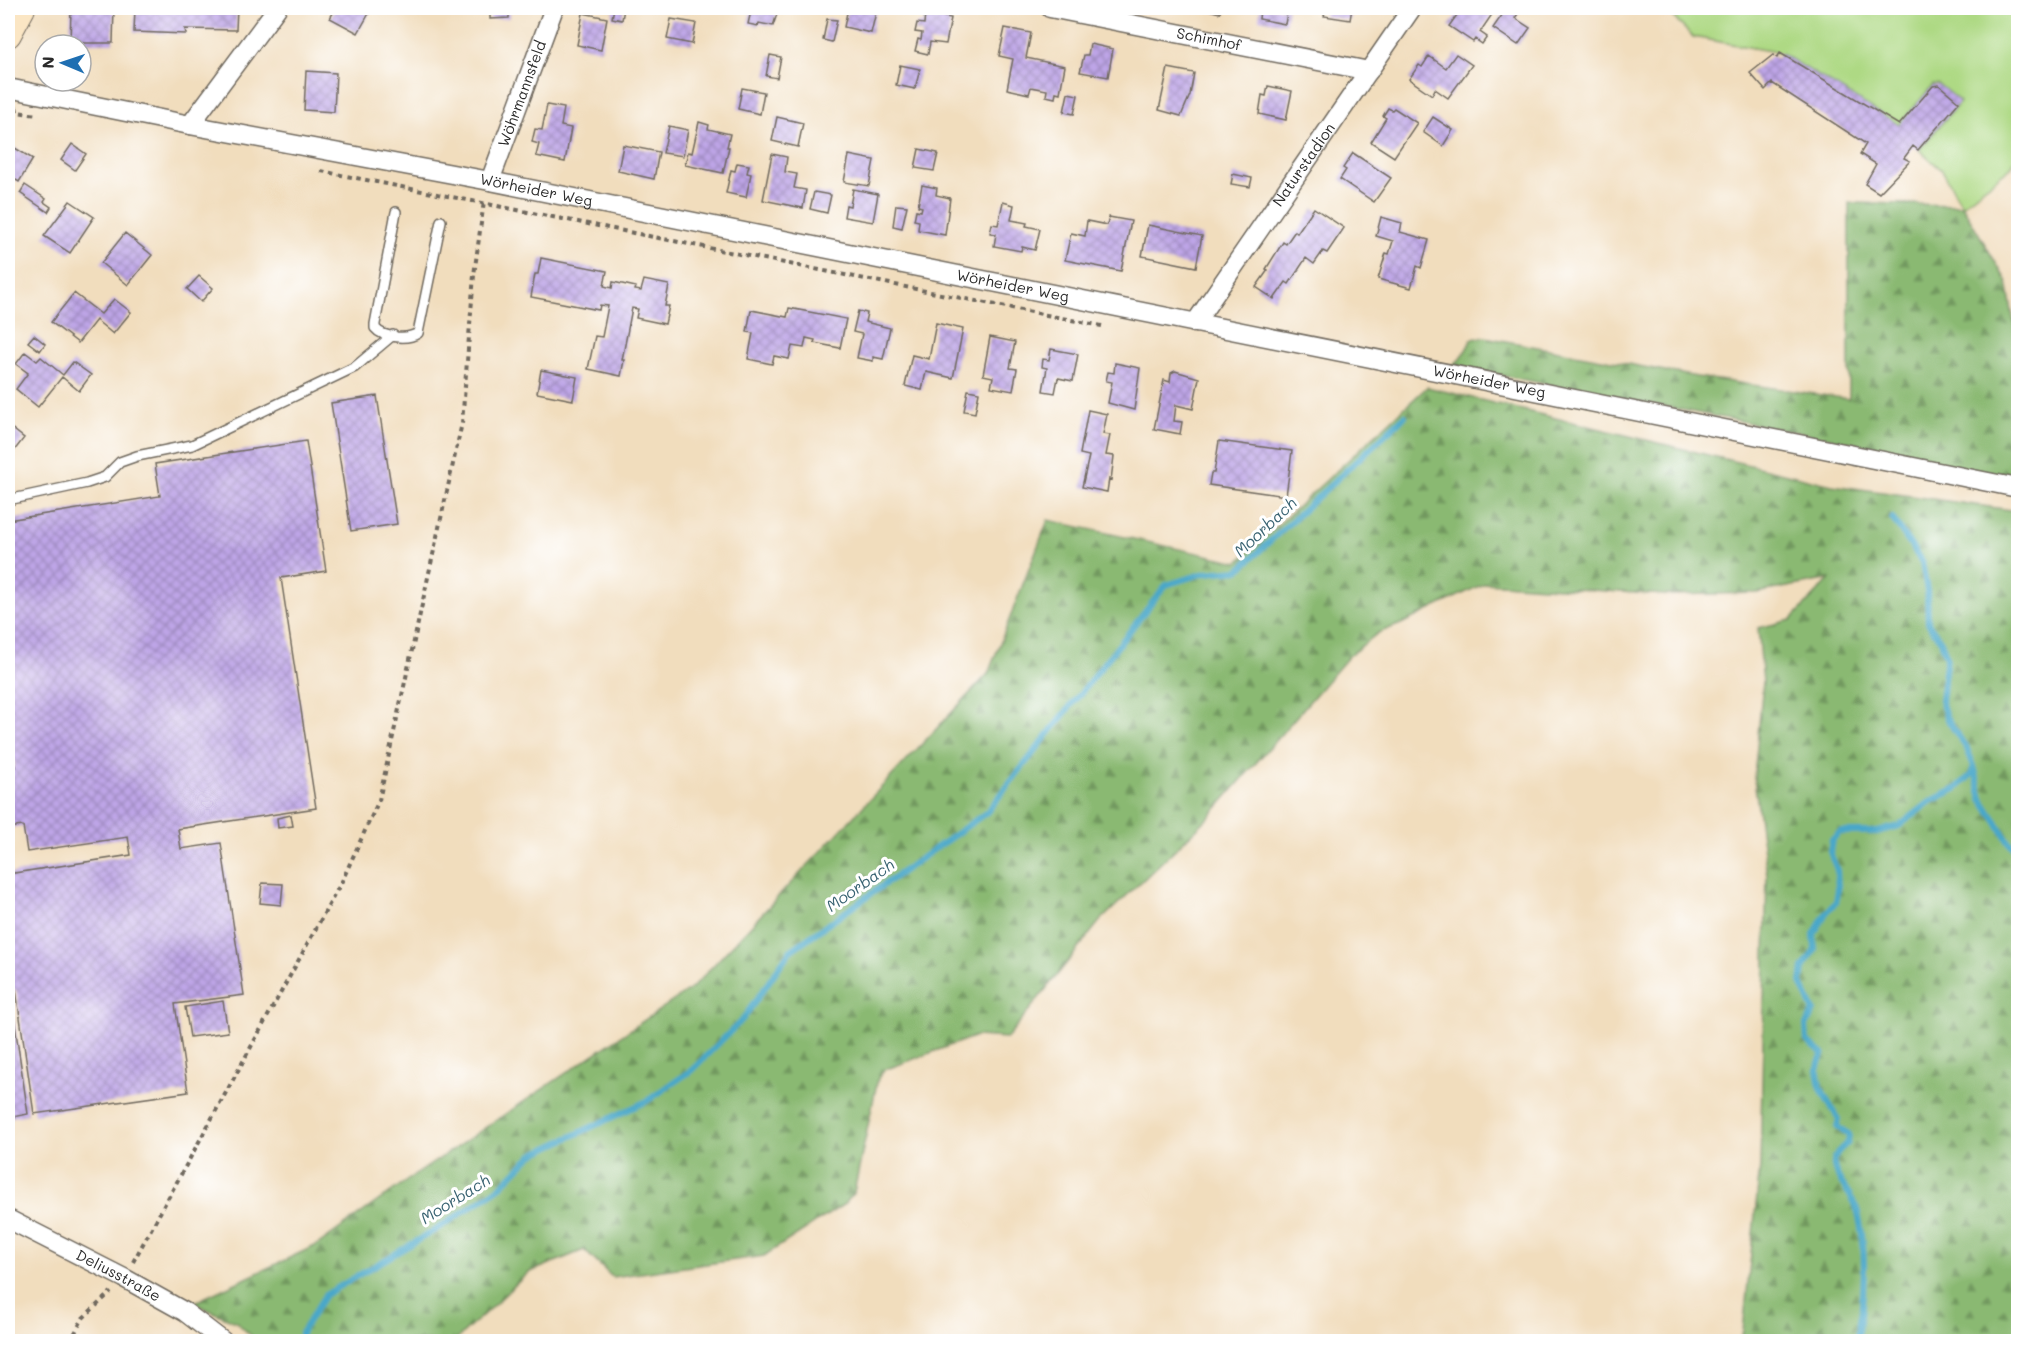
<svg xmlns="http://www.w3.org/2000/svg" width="2026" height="1349" font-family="Mali,sans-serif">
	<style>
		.grass { fill: #aed984; stroke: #6c8258; stroke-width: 1.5 }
		.forest { fill: url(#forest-firs); stroke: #5a724e; stroke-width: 1.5 }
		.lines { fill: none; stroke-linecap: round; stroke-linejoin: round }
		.stream { stroke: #4aa7c9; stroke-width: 6 }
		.building { fill: url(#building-cross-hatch) }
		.lane-casing { stroke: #70695e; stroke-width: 12 }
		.street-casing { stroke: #70695e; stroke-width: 21 }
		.secondary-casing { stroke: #70695e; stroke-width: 28 }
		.path { stroke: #70695e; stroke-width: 4; stroke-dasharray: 4.5 4.5; stroke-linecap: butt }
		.lane { stroke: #fff; stroke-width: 9 }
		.street { stroke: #fff; stroke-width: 18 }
		.secondary { stroke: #fbe6c4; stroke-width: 26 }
		.labels { text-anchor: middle; stroke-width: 6; stroke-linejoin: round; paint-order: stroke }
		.street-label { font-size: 15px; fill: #2b2b2b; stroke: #fff }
		.water-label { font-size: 16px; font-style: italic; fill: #396372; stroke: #fff }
	</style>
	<defs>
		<pattern id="forest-firs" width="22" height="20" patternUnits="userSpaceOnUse" patternTransform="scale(1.5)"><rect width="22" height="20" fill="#8ab972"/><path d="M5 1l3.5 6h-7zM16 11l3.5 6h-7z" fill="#71975e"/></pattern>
		<pattern id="building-cross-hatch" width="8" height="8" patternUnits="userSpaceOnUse" patternTransform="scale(1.5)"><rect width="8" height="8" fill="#bea5e7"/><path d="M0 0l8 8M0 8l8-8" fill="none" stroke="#9b87bb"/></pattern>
	</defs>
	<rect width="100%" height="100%" fill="#fff"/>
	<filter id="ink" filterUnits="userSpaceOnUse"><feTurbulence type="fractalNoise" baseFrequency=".0167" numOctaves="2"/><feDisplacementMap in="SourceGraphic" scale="12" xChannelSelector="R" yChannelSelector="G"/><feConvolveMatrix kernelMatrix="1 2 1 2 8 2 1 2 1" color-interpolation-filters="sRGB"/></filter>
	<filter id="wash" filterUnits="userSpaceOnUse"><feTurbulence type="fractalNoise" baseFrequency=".008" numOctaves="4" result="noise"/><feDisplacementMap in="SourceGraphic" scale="24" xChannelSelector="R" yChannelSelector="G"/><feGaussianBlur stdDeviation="1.35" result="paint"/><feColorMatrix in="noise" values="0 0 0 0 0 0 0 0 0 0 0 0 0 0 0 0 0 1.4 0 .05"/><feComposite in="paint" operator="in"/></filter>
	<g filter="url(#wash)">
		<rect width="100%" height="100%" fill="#f1ddbd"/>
		<path class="grass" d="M 1668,8 L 2018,8 L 2018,156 L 2011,167 L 1962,205 L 1942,170 L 1919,150 L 1960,102 L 1938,84 L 1933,85 L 1899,125 L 1781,53 L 1693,37 L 1666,10 Z"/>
		<path class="forest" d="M 1849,203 L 1962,205 L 2007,282 L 2018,346 L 2018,481 L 1849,442 L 1452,366 L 1462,357 L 1472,339 L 1485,337 L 1697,377 L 1849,399 Z
			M 1427,387 L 1832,485 L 2018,511 L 2018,1341 L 1739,1341 L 1743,1331 L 1760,1166 L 1767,875 L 1754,778 L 1763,682 L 1758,628 L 1791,620 L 1830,579 L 1756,593 L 1666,595 L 1485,583 L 1401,624 L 1378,633 L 1349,656 L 1209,817 L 1100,921 L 1007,1038 L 976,1036 L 884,1070 L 878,1078 L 854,1192 L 846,1203 L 764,1256 L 612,1277 L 584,1250 L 528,1273 L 455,1341 L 257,1341 L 236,1322 L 193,1303 L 317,1245 L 399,1186 L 692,988 L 988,674 L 1048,520 L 1238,562 Z"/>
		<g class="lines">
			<path class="stream" d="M 1892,518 L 1922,562 L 1927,591 L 1928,623 L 1941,641 L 1947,657 L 1941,700 L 1946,717 L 1967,749 L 1974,766 L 1982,799 L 2009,842 L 2018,853
				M 301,1342 L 301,1333 L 325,1295 L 437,1229 L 497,1190 L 532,1155 L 647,1101 L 692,1070 L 743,1019 L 790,951 L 987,812 L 1166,585 L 1205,573 L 1239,570 L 1405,416
				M 1856,1342 C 1865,1305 1868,1242 1856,1207 C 1851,1193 1832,1175 1834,1161 C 1835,1153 1842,1147 1848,1143 L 1849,1134 L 1837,1127 L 1839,1119 C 1826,1100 1809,1076 1823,1054 L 1807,1041 L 1806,1025 L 1814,1011 L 1801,983 L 1803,968 L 1815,950 L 1814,934 L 1826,913 L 1836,902 L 1838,889 L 1837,870 L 1830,852 L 1832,840 L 1840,832 L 1878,832 L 1899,826 L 1931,801 L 1956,789 L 1971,775 L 1974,766"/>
		</g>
		<g id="blocks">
			<path class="building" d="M 71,8 L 114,8 L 113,43 L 70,43 Z
				M 135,8 L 237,8 L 236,30 L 185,29 L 186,34 L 134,32 Z
				M 336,8 L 372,8 L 358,33 L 330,18 Z
				M 490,8 L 509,8 L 509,18 L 490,19 Z
				M 614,8 L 624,8 L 622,20 L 612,18 Z
				M 668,8 L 688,8 L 687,13 L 668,9 Z
				M 750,8 L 779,8 L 773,26 L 759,23 L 758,26 L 748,24 L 751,11 L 749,11 Z
				M 848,8 L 877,8 L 871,33 L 844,27 Z
				M 1201,8 L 1221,8 L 1220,13 Z
				M 1256,8 L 1288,8 L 1285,24 L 1259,19 L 1260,9 Z
				M 1326,8 L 1352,8 L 1350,20 L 1324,16 Z
				M 1456,8 L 1486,8 L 1493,13 L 1480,32 L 1487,37 L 1482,44 L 1475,39 L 1473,42 L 1449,26 L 1457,15 L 1453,12 Z
				M 1507,8 L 1514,8 L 1520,11 L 1515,18 L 1530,28 L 1518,45 L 1493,28 Z
				M 583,13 L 607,18 L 601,50 L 577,45 Z
				M 925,13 L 951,18 L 946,44 L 930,42 L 928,54 L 915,51 L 918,39 L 921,40 L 922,33 L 915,32 L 917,23 L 924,24 Z
				M 671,19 L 696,23 L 692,44 L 667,39 Z
				M 827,19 L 837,20 L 832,42 L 823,40 Z
				M 1005,28 L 1031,33 L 1026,58 L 1065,66 L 1060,93 L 1056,92 L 1055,98 L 1046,96 L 1047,90 L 1031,87 L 1029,94 L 1007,89 L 1013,59 L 999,56 Z
				M 1090,44 L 1113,49 L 1108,77 L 1080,72 L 1084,55 L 1088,55 Z
				M 1780,53 L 1899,125 L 1933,86 L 1939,85 L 1959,102 L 1918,150 L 1913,146 L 1904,158 L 1910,161 L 1879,193 L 1865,184 L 1876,164 L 1860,154 L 1866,144 L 1772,83 L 1765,90 L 1750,73 L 1773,55 L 1777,58 Z
				M 1456,54 L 1472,65 L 1448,98 L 1435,89 L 1432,95 L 1409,79 L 1419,65 L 1422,67 L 1429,56 L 1446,68 Z
				M 770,55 L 781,57 L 777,78 L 766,76 Z
				M 900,65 L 920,69 L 915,89 L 896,85 Z
				M 1168,68 L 1194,73 L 1190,95 L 1181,116 L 1159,110 Z
				M 306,71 L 336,73 L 334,112 L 304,110 Z
				M 1268,86 L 1292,91 L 1286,120 L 1259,114 L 1262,95 L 1266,96 Z
				M 742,88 L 764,92 L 760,114 L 738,109 Z
				M 1068,93 L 1078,95 L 1074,114 L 1064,112 Z
				M 547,105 L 564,108 L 561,126 L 571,128 L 565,162 L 536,156 L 539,144 L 532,142 L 535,129 L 542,130 Z
				M 1388,108 L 1392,110 L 1394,108 L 1417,123 L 1394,157 L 1371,142 L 1386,118 L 1383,116 Z
				M 777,117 L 803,123 L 798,147 L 772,141 Z
				M 1433,117 L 1453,130 L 1443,146 L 1423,132 Z
				M 699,122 L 709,125 L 708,129 L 730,134 L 727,147 L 729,147 L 723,173 L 685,165 L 688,152 L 692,153 Z
				M 669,126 L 688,130 L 683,156 L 663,153 Z
				M 72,144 L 86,154 L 75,170 L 61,160 Z
				M 10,145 L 33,159 L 19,182 L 8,175 L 8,149 Z
				M 623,145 L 659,152 L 654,179 L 618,171 Z
				M 919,149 L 938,153 L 934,171 L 915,168 Z
				M 1353,153 L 1391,178 L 1374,202 L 1340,179 L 1346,170 L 1343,168 Z
				M 772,154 L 787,157 L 785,172 L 797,174 L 794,188 L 806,190 L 803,208 L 763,200 Z
				M 849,155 L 874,160 L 869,186 L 844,182 Z
				M 737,163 L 749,165 L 747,173 L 751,174 L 746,197 L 726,193 L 731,170 L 735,171 Z
				M 1233,174 L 1252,178 L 1250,187 L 1231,184 Z
				M 25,185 L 46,199 L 44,202 L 51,207 L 48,212 L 20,193 Z
				M 922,185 L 937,188 L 936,195 L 950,198 L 945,235 L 918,230 L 919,221 L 914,220 L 916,210 L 921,211 L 922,207 L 918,206 Z
				M 853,189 L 878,194 L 873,222 L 844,217 L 846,205 L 850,206 Z
				M 814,192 L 831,195 L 827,213 L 810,209 Z
				M 70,201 L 94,217 L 70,253 L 44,236 Z
				M 1003,202 L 1014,205 L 1011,220 L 1027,223 L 1026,226 L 1040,229 L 1035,250 L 1022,247 L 1021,251 L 994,246 L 996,234 L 990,233 L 992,224 L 998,225 Z
				M 896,205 L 907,206 L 902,228 L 893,226 Z
				M 1314,208 L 1344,228 L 1327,253 L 1323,251 L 1314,264 L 1306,258 L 1289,284 L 1286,282 L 1274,299 L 1256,287 L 1268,270 L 1266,269 L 1283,242 L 1286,244 L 1295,231 L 1297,233 Z
				M 1109,217 L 1131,221 L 1121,271 L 1065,260 L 1071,233 L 1085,236 L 1087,221 L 1107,225 Z
				M 1381,217 L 1402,223 L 1400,232 L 1429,240 L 1421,268 L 1417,266 L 1411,288 L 1378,279 L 1386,253 L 1389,254 L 1393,241 L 1376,236 Z
				M 1148,225 L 1202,236 L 1196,267 L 1142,256 Z
				M 125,233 L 152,255 L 128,285 L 101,263 Z
				M 541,258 L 607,271 L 604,286 L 612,288 L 613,282 L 636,287 L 635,290 L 641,291 L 644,280 L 669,285 L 665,306 L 669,306 L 665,324 L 636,318 L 638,309 L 632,308 L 622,360 L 624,360 L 621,376 L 588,369 L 595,336 L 602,337 L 608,306 L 600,305 L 599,310 L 531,297 L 535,274 L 538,274 Z
				M 199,276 L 213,288 L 201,302 L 187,289 Z
				M 74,293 L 101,314 L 114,299 L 131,312 L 113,334 L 96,320 L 78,343 L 51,322 Z
				M 789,308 L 846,319 L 840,348 L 814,343 L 815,340 L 806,338 L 804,348 L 792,346 L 789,359 L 774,356 L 772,364 L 748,359 L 753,333 L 747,332 L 751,310 L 787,317 Z
				M 858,311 L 867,313 L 865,322 L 890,328 L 883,359 L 873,357 L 873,361 L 857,358 L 862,334 L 853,332 Z
				M 936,323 L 963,329 L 953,378 L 926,372 L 922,390 L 905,386 L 912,355 L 929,359 Z
				M 34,335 L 45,344 L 40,351 L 28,342 Z
				M 990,337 L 1015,342 L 1010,368 L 1017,369 L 1013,391 L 991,387 L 993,377 L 983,375 Z
				M 1051,349 L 1078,354 L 1073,381 L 1058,378 L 1055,393 L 1043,391 L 1047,368 L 1042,367 L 1043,359 L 1049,360 Z
				M 25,352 L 37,361 L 41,357 L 63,375 L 73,362 L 91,375 L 79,391 L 62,377 L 38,407 L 16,389 L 28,373 L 16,364 Z
				M 1115,363 L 1140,368 L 1134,410 L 1108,403 L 1112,382 L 1106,381 L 1108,372 L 1114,373 Z
				M 541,370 L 577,377 L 573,400 L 537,393 Z
				M 1175,371 L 1199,378 L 1193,409 L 1176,405 L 1174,421 L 1182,422 L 1180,434 L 1154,429 L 1164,380 L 1170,382 L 1171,373 Z
				M 968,390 L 979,392 L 975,413 L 964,411 Z
				M 377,396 L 397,524 L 351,531 L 331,403 Z
				M 1088,410 L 1107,414 L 1103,434 L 1110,435 L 1106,455 L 1114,456 L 1111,480 L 1109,479 L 1107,492 L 1082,487 L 1089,456 L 1080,454 Z
				M 10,427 L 24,438 L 14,451 L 8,446 L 8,430 Z
				M 306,441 L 326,571 L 281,578 L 316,808 L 178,829 L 181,849 L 221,843 L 244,995 L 175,1004 L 188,1092 L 34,1114 L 16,990 L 10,991 L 28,1114 L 8,1118 L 8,949 L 10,949 L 8,935 L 8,874 L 131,855 L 128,837 L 27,852 L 23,826 L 8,828 L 8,769 L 15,767 L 10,737 L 8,737 L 8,520 L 160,496 L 155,464 Z
				M 1219,441 L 1292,451 L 1286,496 L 1209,485 L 1211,473 L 1214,473 Z
				M 291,815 L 293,826 L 278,828 L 277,818 Z
				M 262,883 L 283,884 L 281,905 L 260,903 Z
				M 223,1001 L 228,1032 L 190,1037 L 185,1007 Z"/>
		</g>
	</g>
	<g filter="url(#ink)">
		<use href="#blocks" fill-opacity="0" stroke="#70695e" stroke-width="1.5"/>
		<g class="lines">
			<g class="lane-casing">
				<path id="lane" d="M 396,212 L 375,324 L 375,328 C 383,338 408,340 418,333 L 441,221
					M 8,500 L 87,483 L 105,477 L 120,462 L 137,456 L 192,445 L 355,367 L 393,335"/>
			</g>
			<g class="street-casing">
				<g id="street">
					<path id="s1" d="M 1050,8 L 1369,71"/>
					<path id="s2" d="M 8,88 L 190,125 L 490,181 L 2018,488"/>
					<path d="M 190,125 L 277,8"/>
					<path id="s3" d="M 490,181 L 554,8"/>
					<path id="s4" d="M 1195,323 L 1412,8"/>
					<path id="s5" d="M 8,1219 L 124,1278 L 185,1312 L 224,1342"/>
				</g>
			</g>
			<g class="secondary-casing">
				<path id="secondary" d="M 8,34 L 22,8"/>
			</g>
			<path class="path" d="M 16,107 L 17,112 L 37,115
				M 321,171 L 1102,326
				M 133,1262 L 342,881 L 379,800 L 462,423 L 474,275 L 484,201
				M 70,1342 L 83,1318 L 111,1292"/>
			<use href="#lane" class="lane"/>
			<use href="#street" class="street"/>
			<use href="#secondary" class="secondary"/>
		</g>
	</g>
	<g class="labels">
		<g class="street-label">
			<text dy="5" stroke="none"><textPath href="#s1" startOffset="162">Schimhof</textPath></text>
			<text dy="5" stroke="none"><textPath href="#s3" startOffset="93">Wöhrmannsfeld</textPath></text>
			<text dy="5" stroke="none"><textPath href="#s4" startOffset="192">Naturstadion</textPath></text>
			<text dy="5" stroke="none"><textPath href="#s2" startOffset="538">Wörheider Weg</textPath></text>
			<text dy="5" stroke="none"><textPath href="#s2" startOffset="1024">Wörheider Weg</textPath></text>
			<text dy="5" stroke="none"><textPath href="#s2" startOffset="1510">Wörheider Weg</textPath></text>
			<text dy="5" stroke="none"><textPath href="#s5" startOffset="124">Deliusstraße</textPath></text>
		</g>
		<g class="water-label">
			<text transform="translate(1265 527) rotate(-43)" y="6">Moorbach</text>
			<text transform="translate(860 885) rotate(-35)" y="6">Moorbach</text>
			<text transform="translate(455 1199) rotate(-32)" y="6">Moorbach</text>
		</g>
	</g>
	<rect width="2026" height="1349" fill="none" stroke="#fff" stroke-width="30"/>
	<g transform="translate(63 63) rotate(272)"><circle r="28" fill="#ffffff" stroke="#aaaaaa" stroke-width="1.5"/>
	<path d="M0-4.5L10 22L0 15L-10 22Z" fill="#1f6fb2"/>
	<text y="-9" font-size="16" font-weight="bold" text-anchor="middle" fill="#2b2b2b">N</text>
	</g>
</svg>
